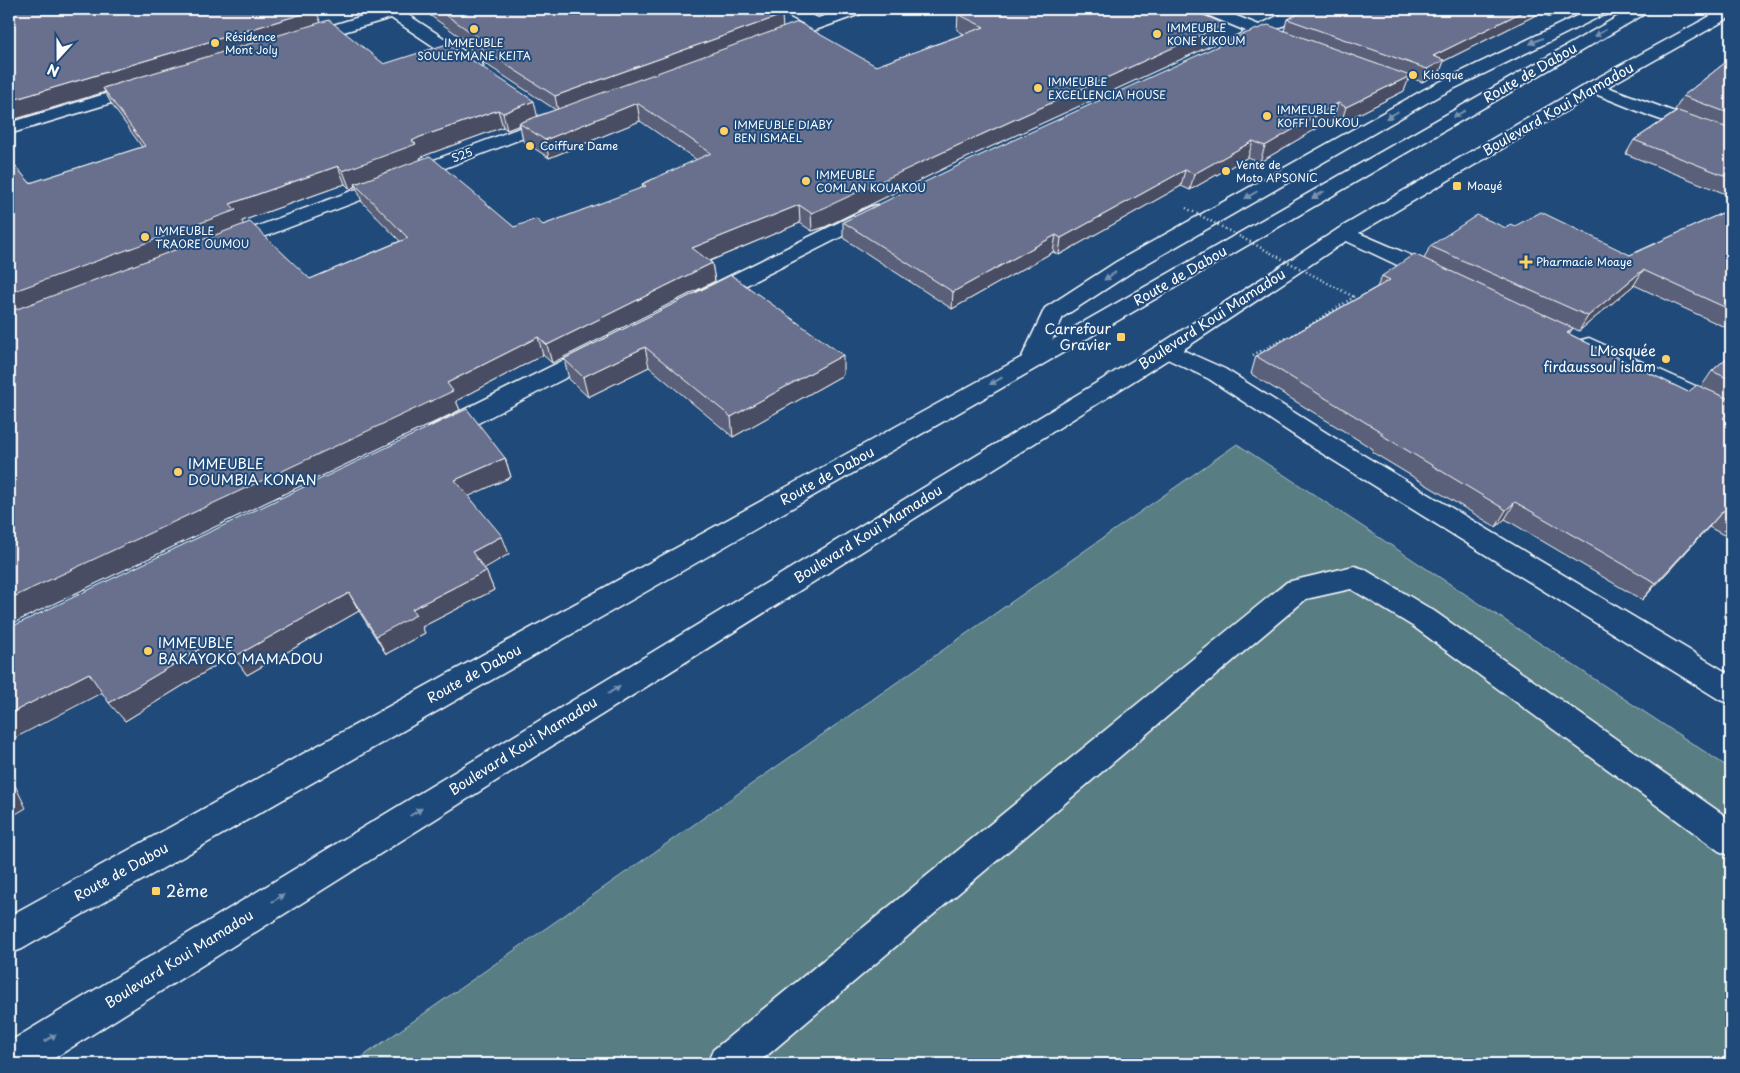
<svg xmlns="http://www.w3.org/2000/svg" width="1740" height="1073" font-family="'Playpen Sans',sans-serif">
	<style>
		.green { fill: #587e84; stroke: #acbec2 }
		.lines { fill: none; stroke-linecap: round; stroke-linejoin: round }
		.lane-casing { stroke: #fff; stroke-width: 3 }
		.street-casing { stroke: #fff; stroke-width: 3 }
		.primary-casing { stroke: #fff; stroke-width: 3 }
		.path { stroke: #fff; stroke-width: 2.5; stroke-dasharray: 1 3; stroke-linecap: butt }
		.lane { fill: #1f4a7a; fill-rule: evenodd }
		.street { fill: #1f4a7a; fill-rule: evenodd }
		.primary { fill: #1f4a7a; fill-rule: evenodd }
		.path-bridge { stroke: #fff; stroke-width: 2.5; stroke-dasharray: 1 3; stroke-linecap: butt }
		.wall { fill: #5a6079; stroke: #fff; fill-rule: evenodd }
		.shaded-wall { fill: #4a4e63; stroke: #fff }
		.building { fill: #69708d; stroke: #fff }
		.oneway { fill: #7992af }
		.poi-dot { fill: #ffd166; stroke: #1f4a7a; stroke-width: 2 }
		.labels { text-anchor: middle; stroke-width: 4; stroke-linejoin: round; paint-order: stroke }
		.far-poi-label { font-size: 11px; fill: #fff; stroke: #1f4a7a; text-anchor: start }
		.far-street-label { font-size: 11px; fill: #fff; stroke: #1f4a7a }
		.street-label { font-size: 14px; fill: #fff; stroke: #1f4a7a }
		.poi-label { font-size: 14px; fill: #fff; stroke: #1f4a7a; text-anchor: end }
		.near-poi-label { font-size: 16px; fill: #fff; stroke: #1f4a7a; text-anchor: start }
	</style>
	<rect width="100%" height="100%" fill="#1f4a7a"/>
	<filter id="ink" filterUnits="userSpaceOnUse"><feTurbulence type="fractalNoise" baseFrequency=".02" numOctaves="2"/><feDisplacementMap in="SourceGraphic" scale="10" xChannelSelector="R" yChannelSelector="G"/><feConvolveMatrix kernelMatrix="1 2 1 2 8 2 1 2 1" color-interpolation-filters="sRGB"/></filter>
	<g filter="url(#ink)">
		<path class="green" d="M 1237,444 L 1731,769 L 1731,1064 L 352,1064 Z"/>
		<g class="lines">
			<g class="lane-casing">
				<path id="lane" d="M 1354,566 L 1364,569 L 1434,611 L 1731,820 L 1731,856 L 1719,851 L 1414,627 L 1351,589 L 1306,599 L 757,1064 L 707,1064 L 713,1050 L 1287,582 Z"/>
			</g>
			<g class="street-casing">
				<path id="street" d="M 381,9 L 399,9 L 481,62 L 483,66 L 481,70 L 469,70 L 391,18 L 303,44 L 297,42 L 295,39 L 297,36 L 382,10 Z
					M 779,9 L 799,9 L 818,18 L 846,9 L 868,9 L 866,12 L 779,43 L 767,43 L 765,40 L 767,37 L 804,24 L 781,12 Z
					M 1198,9 L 1219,9 L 1259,25 L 1292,9 L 1312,9 L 1310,12 L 1273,31 L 1277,35 L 1275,38 L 1269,40 L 1260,37 L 1243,45 L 1231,45 L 1229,42 L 1231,39 L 1246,31 L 1200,12 Z
					M 1591,9 L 1622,9 L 1620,12 L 1601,16 L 1437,97 L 1132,272 L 1063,317 L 1040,366 L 1032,369 L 1024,366 L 1020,361 L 1045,308 L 1116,262 L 1425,89 Z
					M 145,82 L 151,83 L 154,87 L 151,91 L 9,134 L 9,123 Z
					M 1594,82 L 1731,133 L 1731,145 L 1650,116 L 1588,91 L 1585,87 L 1588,83 Z
					M 557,114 L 563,115 L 566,119 L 563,123 L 232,249 L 225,251 L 218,249 L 215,245 L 218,241 Z
					M 877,205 L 884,207 L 887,211 L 884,215 L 713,302 L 705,304 L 697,302 L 694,297 L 697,292 L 870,207 Z
					M 1345,227 L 1447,271 L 1450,276 L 1447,281 L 1439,283 L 1431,281 L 1338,237 L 1335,233 L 1338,229 Z
					M 1589,338 L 1731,402 L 1731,420 L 1722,418 L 1581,350 L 1577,345 L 1581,340 Z
					M 1167,343 L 1225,369 L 1333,437 L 1731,675 L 1731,704 L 1720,700 L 1315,449 L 1209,379 L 1159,355 L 1155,350 L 1159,345 Z
					M 600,344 L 608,346 L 612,351 L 608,356 L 447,439 L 438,442 L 429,439 L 425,433 L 429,427 L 592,346 Z"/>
			</g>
			<g class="primary-casing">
				<path id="primary" d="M 1631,9 L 1650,9 L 1648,12 L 1040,366 L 22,949 L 9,954 L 9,916 L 1024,356 Z
					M 1723,9 L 1731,9 L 1731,17 L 1600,91 L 1352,237 L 1175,355 L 45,1064 L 9,1064 L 9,1042 L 1159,345 L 1338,229 L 1588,83 Z"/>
			</g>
			<path class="path" d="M 1253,355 L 1302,330 L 1354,297"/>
			<use href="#lane" class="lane"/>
			<use href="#street" class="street"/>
			<use href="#primary" class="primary"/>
			<path class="path-bridge" d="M 1186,208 L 1354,297"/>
		</g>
		<path class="wall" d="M 9,9 L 321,23 L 384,64 L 537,116 L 556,110 L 472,55 L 469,43 L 428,14 L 426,9 L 771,9 L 783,28 L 876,66 L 964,34 L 957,30 L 958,14 L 1221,41 L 951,165 L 825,227 L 812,231 L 800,223 L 710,261 L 712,263 L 715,281 L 552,363 L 543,355 L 456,401 L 460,410 L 9,625 L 9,159 L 30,183 L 142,147 L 112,105 L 105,92 ZM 640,121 L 697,160 L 642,184 L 643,188 L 543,225 L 514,227 L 421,159 L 420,158 L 426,155 L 503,127 L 507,130 L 520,125 L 523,141 L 549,158 ZM 345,184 L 350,189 L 356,186 L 362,202 L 400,241 L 310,279 L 243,225 L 242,221 Z
			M 1310,9 L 1562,9 L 1550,17 L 1540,13 L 1444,61 L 1439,74 L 1422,82 L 1409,77 L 1404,91 L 1341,123 L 1333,119 L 1260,162 L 1248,157 L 1190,190 L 1181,186 L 1059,255 L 1053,252 L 952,309 L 843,238 L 843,222 L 1284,31 L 1287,19 Z
			M 1731,58 L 1731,196 L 1626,154 L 1634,140 L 1677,111 L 1675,110 L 1683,96 Z
			M 1731,209 L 1731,330 L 1634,285 L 1579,331 L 1573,328 L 1569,334 L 1688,392 L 1701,387 L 1712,371 L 1731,354 L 1731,412 L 1725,420 L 1731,423 L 1731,539 L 1709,527 L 1642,600 L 1505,519 L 1496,527 L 1372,452 L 1373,449 L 1251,374 L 1256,356 L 1377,287 L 1382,276 L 1424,259 L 1430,246 L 1506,228 L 1515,226 L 1630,255 Z
			M 731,275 L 843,375 L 733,437 L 649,367 L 588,397 L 569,379 L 564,359 Z
			M 505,458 L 511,477 L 469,496 L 509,554 L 484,568 L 486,571 L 494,590 L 422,627 L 425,633 L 386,654 L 359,611 L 247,675 L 233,655 L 125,721 L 102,692 Z"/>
		<path class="shaded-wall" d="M 1528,9 L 1542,9 L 1540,13 L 1444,61 L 1439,74 L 1422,82 L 1433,56 Z
			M 1553,9 L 1562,9 L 1550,17 Z
			M 316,10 L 322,26 L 103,88 L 105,92 L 9,121 L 9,101 Z
			M 782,15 L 783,30 L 558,111 L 555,96 Z
			M 1225,24 L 1221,41 L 951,165 L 825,227 L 812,231 L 811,213 L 952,148 Z
			M 1410,76 L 1404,91 L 1341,123 L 1346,107 Z
			M 534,101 L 538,119 L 519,123 L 520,125 L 507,130 L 503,113 Z
			M 637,103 L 640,121 L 549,158 L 545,140 Z
			M 1338,103 L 1333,119 L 1260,162 L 1265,146 Z
			M 498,110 L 503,127 L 426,155 L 420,158 L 422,162 L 355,184 L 356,186 L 350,189 L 343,171 L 420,137 Z
			M 1253,141 L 1248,157 L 1190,190 L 1194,174 Z
			M 338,166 L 345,184 L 242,221 L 245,228 L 9,316 L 9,293 L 230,204 Z
			M 1185,170 L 1181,186 L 1059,255 L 1061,238 Z
			M 799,205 L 800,223 L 695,267 L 692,248 Z
			M 1056,235 L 1053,252 L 952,309 L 953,292 Z
			M 712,263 L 715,281 L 552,363 L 547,345 Z
			M 1643,270 L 1634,285 L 1579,331 L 1588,316 Z
			M 538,337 L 543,355 L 456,401 L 460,410 L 9,625 L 9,599 L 447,383 Z
			M 645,347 L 649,367 L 588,397 L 583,377 Z
			M 843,355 L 843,375 L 733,437 L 731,417 Z
			M 1731,410 L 1731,412 L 1725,421 L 1723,418 Z
			M 505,458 L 511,477 L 463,499 L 455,480 Z
			M 1515,502 L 1505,519 L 1496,527 L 1506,510 Z
			M 1724,510 L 1709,527 L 1642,600 L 1656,583 Z
			M 502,536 L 509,554 L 480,571 L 472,552 Z
			M 486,571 L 494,590 L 422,627 L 425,633 L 386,654 L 376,636 L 412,609 Z
			M 349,593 L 359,611 L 247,675 L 234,657 Z
			M 220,637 L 233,655 L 125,721 L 109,703 Z
			M 89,673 L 105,691 L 9,741 L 9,714 Z
			M 9,773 L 26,808 L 9,818 Z"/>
		<path class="building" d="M 9,9 L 314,9 L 316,10 L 9,101 Z
			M 437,9 L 771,9 L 782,15 L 555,96 L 468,40 L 478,37 Z
			M 972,9 L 1189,9 L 1225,24 L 952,148 L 824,208 L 811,213 L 799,205 L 692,248 L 712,263 L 547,345 L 538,337 L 447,383 L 453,391 L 9,599 L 9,312 L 250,222 L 310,279 L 408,238 L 355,184 L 430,156 L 514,227 L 536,219 L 543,225 L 646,186 L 642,184 L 711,153 L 637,103 L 545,140 L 519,123 L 798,22 L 876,66 L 984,27 L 958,14 Z
			M 1310,9 L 1528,9 L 1433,56 L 1444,60 L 1427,69 L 1287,19 Z
			M 329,20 L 384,64 L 447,44 L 534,101 L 503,113 L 498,110 L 420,137 L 412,141 L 416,144 L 343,171 L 338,166 L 230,204 L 236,210 L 9,293 L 9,159 L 30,183 L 145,146 L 103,88 Z
			M 1268,25 L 1410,76 L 1346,107 L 1338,103 L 1265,146 L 1253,141 L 1194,174 L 1185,170 L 1061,238 L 1056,235 L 953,292 L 843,222 L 968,161 L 1244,34 Z
			M 1731,58 L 1731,114 L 1683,96 Z
			M 1678,111 L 1731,129 L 1731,178 L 1634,140 Z
			M 1731,209 L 1731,310 L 1643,270 L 1588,316 L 1430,246 L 1477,215 L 1506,228 L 1510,224 L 1515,226 L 1541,212 L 1630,255 Z
			M 1414,254 L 1573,328 L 1567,333 L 1688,392 L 1697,385 L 1731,400 L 1731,410 L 1723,418 L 1731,423 L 1731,514 L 1724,510 L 1656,583 L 1515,502 L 1506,510 L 1380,434 L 1383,433 L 1256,356 L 1390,280 L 1382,276 Z
			M 731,275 L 843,355 L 731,417 L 645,347 L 583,377 L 564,359 Z
			M 1731,354 L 1731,380 L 1712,371 Z
			M 467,409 L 505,458 L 455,480 L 502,536 L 472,552 L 486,571 L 412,609 L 416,615 L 376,636 L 349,593 L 234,657 L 220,637 L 109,703 L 89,673 L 9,714 L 9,628 Z"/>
		<defs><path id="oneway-solid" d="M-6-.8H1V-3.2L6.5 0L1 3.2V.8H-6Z" transform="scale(1.25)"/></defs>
		<g class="oneway">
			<use href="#oneway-solid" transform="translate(1600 33) rotate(150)"/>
			<use href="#oneway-solid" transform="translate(1536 41) rotate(155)"/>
			<use href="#oneway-solid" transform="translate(1459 114) rotate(150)"/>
			<use href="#oneway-solid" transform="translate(1392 115) rotate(150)"/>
			<use href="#oneway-solid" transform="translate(1251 195) rotate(150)"/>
			<use href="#oneway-solid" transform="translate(1318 195) rotate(150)"/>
			<use href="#oneway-solid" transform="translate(1110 276) rotate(147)"/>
			<use href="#oneway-solid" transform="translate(996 381) rotate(151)"/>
			<use href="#oneway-solid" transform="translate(614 690) rotate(-32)"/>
			<use href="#oneway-solid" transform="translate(416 812) rotate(-32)"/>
			<use href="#oneway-solid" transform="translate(278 898) rotate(-32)"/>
			<use href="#oneway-solid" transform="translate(50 1038) rotate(-32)"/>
		</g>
	</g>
	<g class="poi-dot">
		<circle cx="474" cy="29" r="5"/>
		<circle cx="1157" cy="34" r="5"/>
		<circle cx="215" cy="43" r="5"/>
		<circle cx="1413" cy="75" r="5"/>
		<circle cx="1038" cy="88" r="5"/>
		<circle cx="1267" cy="116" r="5"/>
		<circle cx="724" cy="131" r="5"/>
		<circle cx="530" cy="146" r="5"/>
		<circle cx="1226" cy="171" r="5"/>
		<circle cx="806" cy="181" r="5"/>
		<rect x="1452" y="181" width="10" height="10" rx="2.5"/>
		<circle cx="145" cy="237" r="5"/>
		<path d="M1523.5 254.5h5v5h5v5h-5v5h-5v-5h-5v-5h5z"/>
		<rect x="1116" y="332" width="10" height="10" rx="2.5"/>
		<circle cx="1666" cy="359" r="5"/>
		<circle cx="178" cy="472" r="5"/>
		<circle cx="148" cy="651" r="5"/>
		<rect x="151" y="886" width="10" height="10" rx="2.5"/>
	</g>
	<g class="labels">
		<g class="far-poi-label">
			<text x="1167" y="32">IMMEUBLE<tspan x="1167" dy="13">KONE KIKOUM</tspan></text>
			<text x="225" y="41">Résidence<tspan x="225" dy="13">Mont Joly</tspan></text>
			<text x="474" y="47" text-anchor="middle">IMMEUBLE<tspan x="474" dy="13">SOULEYMANE KEITA</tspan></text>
			<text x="1423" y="79">Kiosque</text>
			<text x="1048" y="86">IMMEUBLE<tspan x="1048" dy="13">EXCELLENCIA HOUSE</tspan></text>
			<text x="1277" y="114">IMMEUBLE<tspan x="1277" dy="13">KOFFI LOUKOU</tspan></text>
			<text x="734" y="129">IMMEUBLE DIABY<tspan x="734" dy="13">BEN ISMAEL</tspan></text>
			<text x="540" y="150">Coiffure Dame</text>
			<text x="1236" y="169">Vente de<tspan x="1236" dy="13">Moto APSONIC</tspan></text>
			<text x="816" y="179">IMMEUBLE<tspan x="816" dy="13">COMLAN KOUAKOU</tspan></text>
			<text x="1467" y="190">Moayé</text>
			<text x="155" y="235">IMMEUBLE<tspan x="155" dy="13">TRAORE OUMOU</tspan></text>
			<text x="1536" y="266">Pharmacie Moaye</text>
		</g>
		<g class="far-street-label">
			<text transform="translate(462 155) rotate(-21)" y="4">S25</text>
		</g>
		<g class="street-label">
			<text transform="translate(1530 73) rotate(-30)" y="5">Route de Dabou</text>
			<text transform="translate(1558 109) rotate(-30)" y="5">Boulevard Koui Mamadou</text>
			<text transform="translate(1180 276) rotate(-30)" y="5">Route de Dabou</text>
			<text transform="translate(1212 319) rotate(-33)" y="5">Boulevard Koui Mamadou</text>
			<text transform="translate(827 476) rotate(-29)" y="5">Route de Dabou</text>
			<text transform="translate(868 534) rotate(-32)" y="5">Boulevard Koui Mamadou</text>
			<text transform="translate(474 674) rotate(-29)" y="5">Route de Dabou</text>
			<text transform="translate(523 746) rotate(-32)" y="5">Boulevard Koui Mamadou</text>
			<text transform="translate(121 872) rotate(-29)" y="5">Route de Dabou</text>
			<text transform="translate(179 959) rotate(-32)" y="5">Boulevard Koui Mamadou</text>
		</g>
		<g class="poi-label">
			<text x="1111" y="334">Carrefour<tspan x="1111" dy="16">Gravier</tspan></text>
			<text x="1656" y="356">LMosquée<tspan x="1656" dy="16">firdaussoul islam</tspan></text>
			<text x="188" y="469" text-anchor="start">IMMEUBLE<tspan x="188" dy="16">DOUMBIA KONAN</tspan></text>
			<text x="158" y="648" text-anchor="start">IMMEUBLE<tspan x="158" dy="16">BAKAYOKO MAMADOU</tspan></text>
		</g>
		<g class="near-poi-label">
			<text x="166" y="897">2ème</text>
		</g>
	</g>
	<rect width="1740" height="1073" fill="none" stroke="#1f4a7a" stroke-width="30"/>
	<rect x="15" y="15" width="1710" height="1043" fill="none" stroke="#fff" stroke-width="2" filter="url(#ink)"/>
	<g transform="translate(58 58) rotate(201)" stroke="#1f4a7a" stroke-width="4" paint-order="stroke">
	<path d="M0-4L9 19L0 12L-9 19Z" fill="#ffffff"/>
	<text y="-8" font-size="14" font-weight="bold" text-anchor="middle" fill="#ffffff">N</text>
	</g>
</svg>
